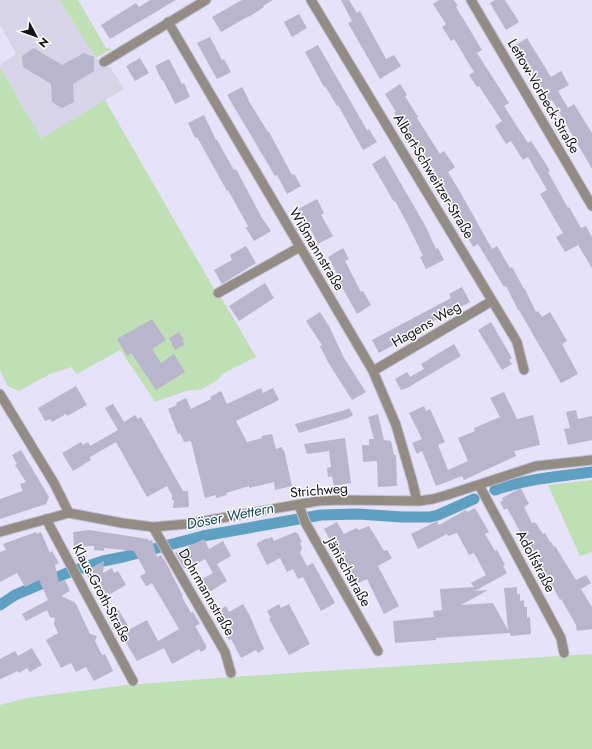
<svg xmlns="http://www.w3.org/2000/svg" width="592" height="749" font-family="Jost,sans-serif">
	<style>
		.education { fill: #d7d4ea }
		.green { fill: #bfdfb4 }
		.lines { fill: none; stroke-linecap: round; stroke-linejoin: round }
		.canal { stroke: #5fa0c2; stroke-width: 11 }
		.building { fill: #b8b5cc }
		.street-casing { stroke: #bfbdd1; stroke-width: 11 }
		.street { stroke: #938c84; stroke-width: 9 }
		.labels { text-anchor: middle; stroke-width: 3; stroke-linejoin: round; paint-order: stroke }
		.street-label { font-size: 14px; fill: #14131a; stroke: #fff }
		.water-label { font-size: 15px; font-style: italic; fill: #184c64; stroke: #fff }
	</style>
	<rect width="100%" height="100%" fill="#e5e2f9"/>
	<path class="education" d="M 0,0 L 59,0 L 96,58 L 103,68 L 110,67 L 124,89 L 41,138 L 0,65 L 16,54 L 0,25 Z"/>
	<path class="green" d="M 59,0 L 78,0 L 106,48 L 112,49 L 96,58 Z
		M 0,66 L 41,138 L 105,100 L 214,289 L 221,297 L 256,357 L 222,374 L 219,379 L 202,389 L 186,391 L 155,402 L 144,385 L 120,350 L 77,374 L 71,367 L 50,374 L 19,391 L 8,386 L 0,371 Z
		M 592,480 L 592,552 L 580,556 L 548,485 Z
		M 592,654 L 592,749 L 0,749 L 0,705 L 26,698 L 127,685 L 231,677 Z"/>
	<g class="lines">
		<path class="canal" d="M 495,490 C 527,479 559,476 592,472
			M 0,605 L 15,595 L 67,573 L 103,561 L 123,557 L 203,536 L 321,515 L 358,514 L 402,517 L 430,517 L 438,515 L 474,499"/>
	</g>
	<path class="building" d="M 150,0 L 176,0 L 110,39 L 101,25 L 136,3 L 139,7 Z
		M 242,0 L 273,0 L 263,6 L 264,7 L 249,17 L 249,16 L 221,32 L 212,17 Z
		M 341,0 L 349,0 L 357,13 L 360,11 L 386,59 L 394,55 L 401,66 L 380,79 L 348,23 L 352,21 Z
		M 439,0 L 454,0 L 458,6 L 456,7 L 482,50 L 477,53 L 509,103 L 504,106 L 528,143 L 531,141 L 544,161 L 550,171 L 548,172 L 568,208 L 569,207 L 581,228 L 586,226 L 592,237 L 592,268 L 578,245 L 565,252 L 556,237 L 563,233 L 540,194 L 547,190 L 528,157 L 523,160 L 511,141 L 506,144 L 495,126 L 502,121 L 479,86 L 477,87 L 469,75 L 474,72 L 454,39 L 451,41 L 442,27 L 446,24 L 433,4 Z
		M 495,0 L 505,0 L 519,22 L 506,30 L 490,3 Z
		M 299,14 L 307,28 L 292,37 L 284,22 Z
		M 210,37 L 222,60 L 224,59 L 231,72 L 217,79 L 197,43 Z
		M 527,38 L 551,77 L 561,71 L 569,85 L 558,91 L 568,108 L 574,104 L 592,133 L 592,169 L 552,100 L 548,102 L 514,46 Z
		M 318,45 L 367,130 L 369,129 L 377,142 L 363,150 L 338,105 L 337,106 L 325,86 L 324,87 L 305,52 Z
		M 34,48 L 62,65 L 84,53 L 94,57 L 94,71 L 73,84 L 74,102 L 62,108 L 52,102 L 51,84 L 23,67 L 22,56 Z
		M 140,58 L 149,73 L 135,81 L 126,66 Z
		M 169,59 L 182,84 L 184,83 L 190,97 L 175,104 L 163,80 L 162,81 L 155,66 Z
		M 400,84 L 407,95 L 405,96 L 418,117 L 417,118 L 440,154 L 444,151 L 455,167 L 448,172 L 463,197 L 492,249 L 497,246 L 510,268 L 512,267 L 524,289 L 525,289 L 536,312 L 538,311 L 542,317 L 550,312 L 567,341 L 562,344 L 578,374 L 561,383 L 519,310 L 518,310 L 506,286 L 504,287 L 478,244 L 473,247 L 451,206 L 435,180 L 433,181 L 407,139 L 410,137 L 394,113 L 396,112 L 385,94 Z
		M 242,87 L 249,100 L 248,100 L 268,132 L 269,132 L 292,175 L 294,174 L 301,186 L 287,194 L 277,175 L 275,176 L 227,95 Z
		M 204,115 L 216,140 L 217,140 L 234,170 L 236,169 L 262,218 L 271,231 L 254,241 L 246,228 L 248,226 L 228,190 L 227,191 L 197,137 L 195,138 L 188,123 Z
		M 385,156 L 426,227 L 436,249 L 438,248 L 444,260 L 426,269 L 420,257 L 423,256 L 408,225 L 395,201 L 394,202 L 372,164 Z
		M 317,199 L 324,213 L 321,215 L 333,236 L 318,244 L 307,222 L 305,223 L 298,209 Z
		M 246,246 L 256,263 L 222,284 L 214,270 L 232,260 L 230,255 Z
		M 343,248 L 349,259 L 345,261 L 361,292 L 363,291 L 371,305 L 357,314 L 339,282 L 341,281 L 328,257 Z
		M 265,283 L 274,298 L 239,321 L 229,306 Z
		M 462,287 L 470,302 L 418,329 L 419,331 L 379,353 L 372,340 L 451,298 L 449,294 Z
		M 320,312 L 329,326 L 344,358 L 366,392 L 352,400 L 328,362 L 320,346 L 322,345 L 306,321 Z
		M 152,319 L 166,340 L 152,349 L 161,363 L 174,354 L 185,372 L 156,390 L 131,353 L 127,356 L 117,339 Z
		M 491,322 L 512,358 L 509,360 L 512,364 L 502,370 L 478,330 Z
		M 179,332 L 184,339 L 182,340 L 185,344 L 175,350 L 169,338 Z
		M 454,344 L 461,356 L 407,388 L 401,390 L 395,379 L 407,372 L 410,377 L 424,369 L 421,364 Z
		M 76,386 L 87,405 L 67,416 L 66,414 L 52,422 L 50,419 L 45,421 L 38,408 Z
		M 261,388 L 263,393 L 273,388 L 279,400 L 236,421 L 247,442 L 262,438 L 262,436 L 272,434 L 276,449 L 282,447 L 283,450 L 284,450 L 292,486 L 275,490 L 274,482 L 249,488 L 249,486 L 226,493 L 227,495 L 216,498 L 216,495 L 205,498 L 191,441 L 184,442 L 180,433 L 178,434 L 168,409 L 177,405 L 176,403 L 186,398 L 191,409 L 211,399 L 210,397 L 221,391 L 227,404 Z
		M 504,392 L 517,419 L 533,415 L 540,445 L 514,451 L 516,456 L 464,480 L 462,476 L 436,486 L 422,451 L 417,454 L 412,443 L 422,439 L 409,413 L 424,406 L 426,411 L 430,409 L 445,442 L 438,445 L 448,470 L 468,461 L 458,438 L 475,431 L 474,428 L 500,417 L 490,398 Z
		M 113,404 L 124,422 L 135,415 L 138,419 L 141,417 L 183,491 L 188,491 L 189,507 L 173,508 L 174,500 L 172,500 L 172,495 L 167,486 L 147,497 L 116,442 L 90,457 L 91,460 L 73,471 L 62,453 L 81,442 L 83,445 L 88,442 L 90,446 L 118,430 L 105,408 Z
		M 349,408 L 353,415 L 348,418 L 299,433 L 295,424 L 345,410 Z
		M 576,410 L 578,419 L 592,416 L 592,440 L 568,445 L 564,429 L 570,428 L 566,412 Z
		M 378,414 L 384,440 L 391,441 L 394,455 L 396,455 L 397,486 L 378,487 L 377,461 L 363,462 L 362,445 L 369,445 L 369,439 L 374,439 L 368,417 Z
		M 345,438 L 351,483 L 334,486 L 332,476 L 328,477 L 327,468 L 331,467 L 329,451 L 307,454 L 304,444 Z
		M 21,450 L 49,497 L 46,504 L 0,519 L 0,499 L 23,491 L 20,484 L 26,482 L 15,465 L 17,464 L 12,455 Z
		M 521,488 L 529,504 L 524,507 L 532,523 L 535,522 L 543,534 L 545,533 L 550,542 L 551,542 L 554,547 L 555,546 L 576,580 L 586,575 L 591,583 L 581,589 L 592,607 L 592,629 L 577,631 L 576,625 L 561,599 L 560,600 L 553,587 L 551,588 L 507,508 L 504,510 L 500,502 L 503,501 L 502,498 Z
		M 475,508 L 489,532 L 485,534 L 495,551 L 497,550 L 505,565 L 503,566 L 507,573 L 475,591 L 488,590 L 461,605 L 493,603 L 508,630 L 504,588 L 517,587 L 517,594 L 520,594 L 520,601 L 524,600 L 524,607 L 527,607 L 527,618 L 530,617 L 531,634 L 511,636 L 510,633 L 436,638 L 436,640 L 395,643 L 393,621 L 434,617 L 433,611 L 442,610 L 440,589 L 474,587 L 471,583 L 486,575 L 474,553 L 469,555 L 457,533 L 448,536 L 447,534 L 418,549 L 411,534 L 437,521 L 439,525 L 466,510 L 467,512 Z
		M 337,522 L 344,534 L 356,528 L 359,530 L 369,526 L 384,551 L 387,550 L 392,558 L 378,566 L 399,606 L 384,614 L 367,579 L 354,585 L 324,529 Z
		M 89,530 L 148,539 L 149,541 L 152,540 L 157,557 L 161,555 L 163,559 L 164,559 L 183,596 L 182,597 L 191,613 L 193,612 L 200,624 L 195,626 L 206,645 L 206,649 L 201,652 L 199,649 L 172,664 L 164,648 L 137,661 L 125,641 L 123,643 L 107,615 L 118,609 L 130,629 L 147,620 L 158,641 L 179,629 L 152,583 L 146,586 L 140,576 L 146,573 L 134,551 L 104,548 L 104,551 L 94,550 L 94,546 L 74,547 L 73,532 Z
		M 36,532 L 37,534 L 41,532 L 50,553 L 52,551 L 59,563 L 55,565 L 59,583 L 65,580 L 70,591 L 61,596 L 74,602 L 76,604 L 90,634 L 97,636 L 95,641 L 102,655 L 105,654 L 113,671 L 94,681 L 86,667 L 76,672 L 71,663 L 61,668 L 46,640 L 58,633 L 54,624 L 55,618 L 50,617 L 47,610 L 26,621 L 22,614 L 48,600 L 39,580 L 25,587 L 17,573 L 0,582 L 0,552 L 6,550 L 3,544 Z
		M 295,532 L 298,534 L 302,542 L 300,543 L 302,548 L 300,553 L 307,566 L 313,563 L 335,603 L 321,611 L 303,577 L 298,579 L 293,569 L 287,572 L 280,558 L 267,565 L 257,545 L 257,543 L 267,538 L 267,539 L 272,537 L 274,541 Z
		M 204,539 L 209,549 L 223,541 L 231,556 L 217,564 L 227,581 L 203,596 L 195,583 L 213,573 L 205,559 L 191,567 L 184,568 L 175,553 Z
		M 104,561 L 103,573 L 112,568 L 114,573 L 118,571 L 126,585 L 100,600 L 85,571 Z
		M 243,604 L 250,616 L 264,649 L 258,653 L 256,650 L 241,658 L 231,639 L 229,640 L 214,613 L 226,606 L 229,612 Z
		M 279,604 L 281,608 L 289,604 L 310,644 L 289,655 L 269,619 L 271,618 L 267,611 Z
		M 32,648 L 42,665 L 30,672 L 27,668 L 19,673 L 18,671 L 0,679 L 0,659 L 15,651 L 18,656 Z"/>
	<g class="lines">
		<g class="street-casing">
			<path id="street" d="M 311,0 L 517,342 L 524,370
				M 471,0 L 592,206
				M 168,22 L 373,371 L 396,425 L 412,480 L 417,501
				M 104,62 L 206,0
				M 218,293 L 300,247
				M 373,371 L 492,301
				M 0,394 L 54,483 L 69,513
				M 479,485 L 561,638 L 564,653
				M 299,505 L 305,522 L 378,651
				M 46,519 L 133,681
				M 153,527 L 225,652 L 231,673
				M 0,532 L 69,513 L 122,523 L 153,527 L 187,524 L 318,501 L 341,500 L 419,501 L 433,499 L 447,495 L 536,466 L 592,460"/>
		</g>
		<use href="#street" class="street"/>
	</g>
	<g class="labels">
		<g class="street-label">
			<text transform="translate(544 96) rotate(60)" y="5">Lettow-Vorbeck-Straße</text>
			<text transform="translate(434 176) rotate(59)" y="5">Albert-Schweitzer-Straße</text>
			<text transform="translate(317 249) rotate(59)" y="5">Wißmannstraße</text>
			<text transform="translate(426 324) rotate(-30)" y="5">Hagens Weg</text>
			<text transform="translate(319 490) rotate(-5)" y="5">Strichweg</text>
			<text transform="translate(536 561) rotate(62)" y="5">Adolfstraße</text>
			<text transform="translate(349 572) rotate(61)" y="5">Jänischstraße</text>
			<text transform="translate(207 592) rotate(60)" y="5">Dohrmannstraße</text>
			<text transform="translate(102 593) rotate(62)" y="5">Klaus-Groth-Straße</text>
		</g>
		<g class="water-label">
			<text transform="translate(230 516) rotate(-11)" y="5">Döser Wettern</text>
		</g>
	</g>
	<g transform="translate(36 36) rotate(131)" stroke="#ffffff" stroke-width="3" paint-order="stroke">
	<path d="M0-3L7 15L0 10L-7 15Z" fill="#14131a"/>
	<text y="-6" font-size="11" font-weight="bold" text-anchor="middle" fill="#14131a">N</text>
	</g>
</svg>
